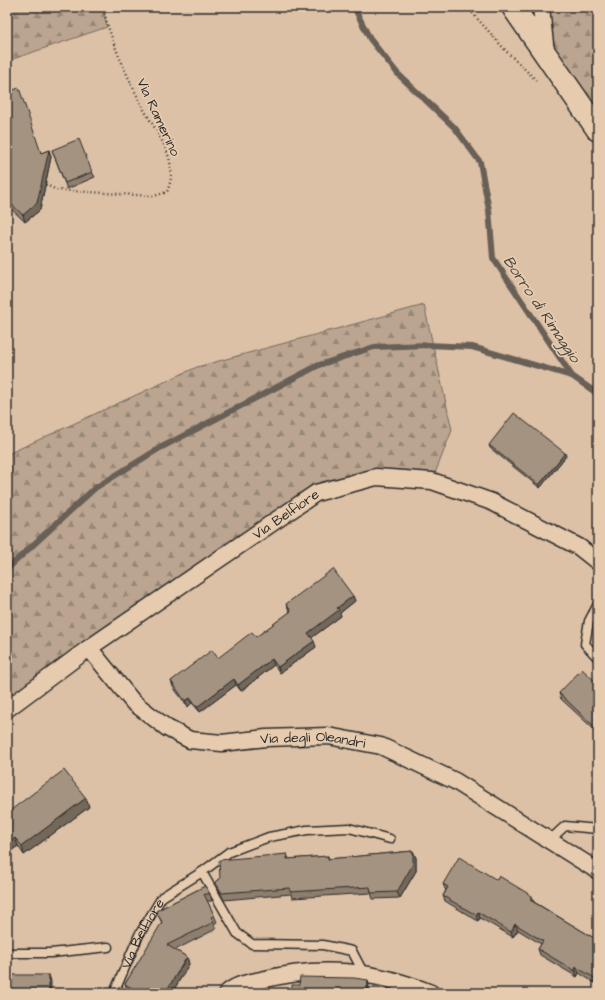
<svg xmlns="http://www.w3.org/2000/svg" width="605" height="1000" font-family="'Architects Daughter',sans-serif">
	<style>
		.forest { fill: url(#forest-firs); stroke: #73685e }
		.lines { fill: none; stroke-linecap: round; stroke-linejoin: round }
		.stream { stroke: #685f56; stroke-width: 6 }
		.service-casing { stroke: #2b2b2b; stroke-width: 11 }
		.minor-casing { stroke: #2b2b2b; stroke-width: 19 }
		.secondary-casing { stroke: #2b2b2b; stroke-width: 25 }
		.path { stroke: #2b2b2b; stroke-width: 2.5; stroke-dasharray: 1 3; stroke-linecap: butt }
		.service { stroke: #e7cbae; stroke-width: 8 }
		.minor { stroke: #e7cbae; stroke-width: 16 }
		.secondary { stroke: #e7cbae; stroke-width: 22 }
		.wall { fill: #8d7e6e; stroke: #2b2b2b }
		.shaded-wall { fill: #73675a; stroke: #2b2b2b }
		.building { fill: #a49380; stroke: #2b2b2b }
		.labels { text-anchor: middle; stroke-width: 3.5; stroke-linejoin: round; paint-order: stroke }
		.street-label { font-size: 14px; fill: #2b2b2b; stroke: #e7cbae }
		.water-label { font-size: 15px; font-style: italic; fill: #44403d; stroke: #e7cbae }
	</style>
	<defs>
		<pattern id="forest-firs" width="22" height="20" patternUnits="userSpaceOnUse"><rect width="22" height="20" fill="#bba590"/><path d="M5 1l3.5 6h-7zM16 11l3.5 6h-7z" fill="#988776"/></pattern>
	</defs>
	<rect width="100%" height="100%" fill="#dcc1a6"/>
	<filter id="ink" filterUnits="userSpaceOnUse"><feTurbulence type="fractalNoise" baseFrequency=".025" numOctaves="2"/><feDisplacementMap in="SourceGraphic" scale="8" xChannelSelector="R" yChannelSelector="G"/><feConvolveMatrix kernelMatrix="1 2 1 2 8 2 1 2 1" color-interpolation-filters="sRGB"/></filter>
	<g filter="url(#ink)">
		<path class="forest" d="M 7,7 L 103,7 L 107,27 L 7,61 Z
			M 541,7 L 598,7 L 598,130 L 546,56 Z
			M 424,305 L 452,430 L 432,481 L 376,477 L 316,493 L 7,709 L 7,457 L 10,453 L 197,367 Z"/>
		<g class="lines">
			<path class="stream" d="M 354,7 L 370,39 L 398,74 L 455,128 L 480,162 L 489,210 L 493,258 L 572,376 L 598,394
				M 7,569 L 95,488 L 160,448 L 319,365 L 374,347 L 428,345 L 472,347 L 572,376"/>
			<g class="service-casing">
				<g id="service">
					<path d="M 598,604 L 589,621 L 585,644 L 598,658"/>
					<path d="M 550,840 L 565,826 L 598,829"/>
					<path d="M 7,953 L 51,953 L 108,947"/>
					<path d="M 364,974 L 352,951 L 323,945 L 252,944 L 237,933 L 202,872 L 229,852 L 269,837 L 307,830 L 349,828 L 390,839"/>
					<path id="s1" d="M 114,993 L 139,935 L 162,897 L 202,872"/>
				</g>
			</g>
			<g class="minor-casing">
				<g id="minor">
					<path d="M 541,7 L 546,53"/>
					<path id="s2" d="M 89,648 L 133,702 L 167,728 L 190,740 L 222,743 L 266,738 L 328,736 L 381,746 L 455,781 L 598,871"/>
					<path id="s3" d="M 7,709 L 89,648 L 316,493 L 376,477 L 432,481 L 492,502 L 579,547 L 598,562"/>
					<path d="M 227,993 C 237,984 248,983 261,980 C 321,965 373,970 431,993"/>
				</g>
			</g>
			<g class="secondary-casing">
				<path id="secondary" d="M 513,7 L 598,130"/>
			</g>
			<path class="path" d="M 467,7 L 506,51 L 536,80
				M 42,183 L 57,190 L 154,196 L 167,192 C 170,184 172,176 171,168 C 168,144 151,124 141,104 C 126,73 110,40 103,7"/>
			<use href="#service" class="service"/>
			<use href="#minor" class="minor"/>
			<use href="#secondary" class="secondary"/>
		</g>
		<path class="wall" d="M 7,92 L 41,153 L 49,150 L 51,157 L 40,210 L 25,222 L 7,205 Z
			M 52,150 L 92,172 L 95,177 L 67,189 Z
			M 489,445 L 566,456 L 540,488 L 490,448 Z
			M 353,596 L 355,601 L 340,613 L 341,616 L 311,638 L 316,647 L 280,673 L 274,665 L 241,691 L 236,685 L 200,712 L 192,703 L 188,707 L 173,687 L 171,681 L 218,658 L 256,637 L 290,612 L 286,604 Z
			M 598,684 L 598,733 L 561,699 L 559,693 Z
			M 86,798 L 89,807 L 24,855 L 18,846 L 9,852 L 7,849 L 7,813 Z
			M 413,851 L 416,858 L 416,871 L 400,898 L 373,899 L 371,893 L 292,898 L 291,894 L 224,900 L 215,882 L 287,854 L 289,859 L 328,856 L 329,859 Z
			M 443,884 L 534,902 L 594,938 L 598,937 L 598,985 L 579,973 L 577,977 L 540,955 L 538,949 L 541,944 L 518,930 L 513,937 L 480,918 L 478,921 L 445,901 L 443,896 L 446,890 L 445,889 Z
			M 205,886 L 210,894 L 212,901 L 207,901 L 214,915 L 217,922 L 214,924 L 216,929 L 175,950 L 187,957 L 189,964 L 172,993 L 131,993 L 128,991 L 125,984 L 162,923 L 156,911 Z"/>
		<path class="shaded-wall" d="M 49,150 L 51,157 L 40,210 L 25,222 L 23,215 Z
			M 565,453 L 566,456 L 540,488 L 539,485 Z
			M 353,596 L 355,601 L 340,613 L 341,616 L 310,639 L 308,633 L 337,608 Z
			M 314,641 L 316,647 L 280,673 L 278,667 Z
			M 272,659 L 274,665 L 241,691 L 238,685 Z
			M 234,679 L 236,685 L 200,712 L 197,707 Z
			M 190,698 L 192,703 L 188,707 L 185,701 Z
			M 86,798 L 89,807 L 24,855 L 22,846 Z
			M 15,838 L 18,846 L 9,852 L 7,846 L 7,844 Z
			M 413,851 L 416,858 L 416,871 L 400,898 L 397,892 Z
			M 532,896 L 534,902 L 532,906 L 530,900 Z
			M 478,912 L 480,918 L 478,921 L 476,915 Z
			M 515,924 L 518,930 L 513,937 L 511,932 Z
			M 187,957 L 189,964 L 172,993 L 165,993 Z
			M 576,967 L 579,973 L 577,977 L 575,971 Z
			M 49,975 L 51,981 L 51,993 L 49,993 Z
			M 368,980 L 369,985 L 369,993 L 367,993 Z"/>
		<path class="building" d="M 19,88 L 41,153 L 49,150 L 37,203 L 23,215 L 7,200 L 7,92 Z
			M 79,139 L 92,172 L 65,183 L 52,150 Z
			M 514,413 L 565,453 L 539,485 L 489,445 Z
			M 333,569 L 353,596 L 337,608 L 339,610 L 308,633 L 314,641 L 278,667 L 272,659 L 238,685 L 234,679 L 197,707 L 190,698 L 185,701 L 171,681 L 212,650 L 218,658 L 252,632 L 256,637 L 291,611 L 286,604 Z
			M 582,669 L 598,684 L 598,730 L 559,693 Z
			M 64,770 L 86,798 L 22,846 L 15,838 L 7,844 L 7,813 Z
			M 413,851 L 413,864 L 397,892 L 371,893 L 370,887 L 290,892 L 290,888 L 222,893 L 215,882 L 220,879 L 219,860 L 287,854 L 287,859 L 328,856 L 328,859 Z
			M 459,857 L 497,880 L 499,876 L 532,896 L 530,900 L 594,938 L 596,936 L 598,937 L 598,980 L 576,967 L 575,971 L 538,949 L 543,941 L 515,924 L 511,932 L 478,912 L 476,915 L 443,896 L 448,887 L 443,884 Z
			M 205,886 L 210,894 L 204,894 L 214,915 L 211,917 L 214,922 L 167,945 L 187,957 L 165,993 L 140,993 L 125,984 L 162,922 L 156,911 Z
			M 7,975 L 49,975 L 49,993 L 7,993 Z
			M 300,977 L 354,978 L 368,980 L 367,993 L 292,993 L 292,985 L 299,985 Z"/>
	</g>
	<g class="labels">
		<g class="street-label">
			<text transform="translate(159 117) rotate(65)" y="5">Via Ramerino</text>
			<text dy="5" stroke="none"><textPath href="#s3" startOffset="340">Via Belfiore</textPath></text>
			<text dy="5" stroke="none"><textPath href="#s2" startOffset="262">Via degli Oleandri</textPath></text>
			<text dy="5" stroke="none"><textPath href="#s1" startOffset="66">Via Belfiore</textPath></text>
		</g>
		<g class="water-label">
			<text transform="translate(542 309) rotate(56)" y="5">Borro di Rimaggio</text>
		</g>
	</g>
	<rect width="605" height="1000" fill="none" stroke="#e7cbae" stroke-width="24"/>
	<rect x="12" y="12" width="581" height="976" fill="none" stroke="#2b2b2b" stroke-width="1.5" filter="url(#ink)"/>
</svg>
